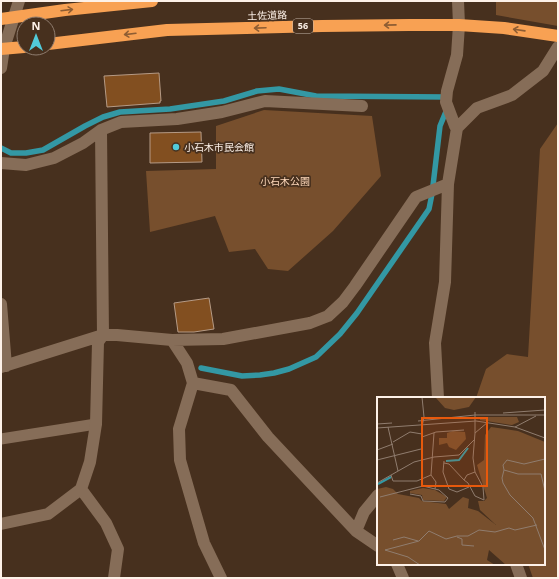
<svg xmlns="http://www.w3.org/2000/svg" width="559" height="579" font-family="'Noto Sans','Noto Sans JP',sans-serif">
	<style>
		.green { fill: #774f2d }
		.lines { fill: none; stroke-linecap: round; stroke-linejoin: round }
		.stream { stroke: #3398a4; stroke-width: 5.5 }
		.building { fill: #824f20; stroke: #b59a85 }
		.lane { stroke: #866d58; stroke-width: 11 }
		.street { stroke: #866d58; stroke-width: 12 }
		.secondary { stroke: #866d58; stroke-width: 12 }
		.highway { stroke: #f8a153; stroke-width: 12 }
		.oneway { stroke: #8e5d33 }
		.poi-dot { fill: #52cbda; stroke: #47301e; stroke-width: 1.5 }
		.labels { text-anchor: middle; stroke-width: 3.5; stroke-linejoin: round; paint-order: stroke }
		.shield { fill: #47301e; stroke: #c6b7ab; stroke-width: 1 }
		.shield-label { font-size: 9px; font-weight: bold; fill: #fdf1e8 }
		.street-label { font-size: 10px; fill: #fdf1e8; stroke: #47301e }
		.poi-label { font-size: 10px; fill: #fdf1e8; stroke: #47301e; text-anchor: start }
		.park-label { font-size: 10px; fill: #ffd9bb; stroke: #47301e }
		.inset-river { fill: none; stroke: #3398a4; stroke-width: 2 }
		.inset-road { fill: none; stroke: #907d6f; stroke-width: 1 }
		.view { fill: #e8590c; fill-opacity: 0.15; stroke: #e8590c; stroke-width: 2 }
		.inset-edge { fill: none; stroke: #fdf1e8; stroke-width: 2 }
	</style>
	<rect width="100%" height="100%" fill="#47301e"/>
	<path class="green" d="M 496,1 L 558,1 L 558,26 L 496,15 Z
		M 264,110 L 372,116 L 381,176 L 333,231 L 288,271 L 268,269 L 255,249 L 229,252 L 215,216 L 150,232 L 146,171 L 216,169 L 216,126 Z
		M 558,123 L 558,578 L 533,578 L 528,564 L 544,564 L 544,398 L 476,398 L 486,369 L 507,354 L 528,357 L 540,149 Z"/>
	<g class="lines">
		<path class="stream" d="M 1,148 L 11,153 L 26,153 L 43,150 L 85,126 L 103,117 L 120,112 L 170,109 L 224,101 L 257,91 L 279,89 L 316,96 L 447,97
			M 201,368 L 242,376 L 260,375 L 274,373 L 289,369 L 316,357 L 340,334 L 357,313 L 429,209 L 432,194 L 440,126 L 447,109"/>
	</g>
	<path class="building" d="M 159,73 L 161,101 L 160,101 L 160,103 L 107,107 L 104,76 Z
		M 201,132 L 202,162 L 150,163 L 150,133 Z
		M 209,298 L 214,329 L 194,332 L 178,332 L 174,303 Z"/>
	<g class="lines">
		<path class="lane" d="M 1,439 L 96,424"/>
		<path class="street" d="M 1,68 L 4,48
			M 457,128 L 455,126 L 446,102 L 447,91 L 457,55 L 459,25 L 458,1
			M 1,163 L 26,165 L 54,158 L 83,143 L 101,130 L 121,122 L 177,119 L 222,112 L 265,101 L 362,106
			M 1,304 L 6,366
			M 172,340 L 187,363 L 193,383 L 179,429 L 180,460 L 204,543 L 221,578
			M 1,367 L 103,335 L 117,335 L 172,340 L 223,339 L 310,323 L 328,316 L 343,302 L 355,286 L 416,197 L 448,184
			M 193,383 L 231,390 L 268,437 L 356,531 L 378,546
			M 438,398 L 435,343 L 445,282 L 448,184 L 457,128 L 477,108 L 512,95 L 543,71 L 558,47
			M 81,489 L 106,523 L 118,549 L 114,578
			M 1,524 L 48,514 L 81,489 L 90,462 L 96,424 L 98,342 L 103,335 L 101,130
			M 356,531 L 364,512 L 378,495
			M 397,564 L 403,578
			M 516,564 L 521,578"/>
		<path class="secondary" d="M 4,48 L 19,1"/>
		<path class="highway" d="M 1,19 L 65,10 L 152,1
			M 48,44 L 167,30 L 322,26 L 409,25 L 459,25 L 504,28 L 558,36
			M 1,49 L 24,47"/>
	</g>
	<defs><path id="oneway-shaft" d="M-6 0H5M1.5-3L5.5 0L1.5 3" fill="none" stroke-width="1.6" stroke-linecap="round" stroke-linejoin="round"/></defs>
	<g class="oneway">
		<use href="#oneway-shaft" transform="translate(67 10) rotate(-7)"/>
		<use href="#oneway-shaft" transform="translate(390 25) rotate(179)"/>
		<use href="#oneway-shaft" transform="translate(260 28) rotate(178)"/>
		<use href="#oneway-shaft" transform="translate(519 30) rotate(-172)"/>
		<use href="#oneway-shaft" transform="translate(130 34) rotate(173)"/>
	</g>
	<circle class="poi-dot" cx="176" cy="147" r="4"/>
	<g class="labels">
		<rect class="shield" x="293" y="19" width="20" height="14" rx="3"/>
		<g class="shield-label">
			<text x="303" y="29">56</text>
		</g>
		<g class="street-label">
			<text transform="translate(267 15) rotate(-2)" y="4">土佐道路</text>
		</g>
		<g class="poi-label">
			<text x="184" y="151">小石木市民会館</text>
		</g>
		<g class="park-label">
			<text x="285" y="185">小石木公園</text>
		</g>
	</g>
	<g transform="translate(377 397)">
		<rect width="168" height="168" fill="#47301e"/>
		<path d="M 54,0 L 99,0 L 92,10 L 77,13 L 68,11 L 59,1 ZM 103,20 L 140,20 L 142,25 L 135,28 L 103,23 ZM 114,30 L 141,34 L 168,45 L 168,168 L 129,168 L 112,153 L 110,163 L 118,168 L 0,168 L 0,92 L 9,90 L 16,92 L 21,97 L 42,101 L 45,104 L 69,107 L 72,112 L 86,100 L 92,102 L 91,111 L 101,114 L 119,128 L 103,113 L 101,104 L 107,104 L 110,101 L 100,68 L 107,63 L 108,38 ZM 76,34 L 88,35 L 89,42 L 79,53 L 72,50 L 70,46 L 62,48 L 62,41 L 70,41 L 70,36 ZM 46,91 L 58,93 L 70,100 L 67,104 L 46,103 L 45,98 L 33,96 L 33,94 Z" fill="#774f2d"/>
		<path class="inset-river" d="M 69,64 L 82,63 L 91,51M 1,87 L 14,80"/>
		<path class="inset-road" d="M 45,0 L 47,20 L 45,30 L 45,64M 98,15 L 98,36M 126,16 L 168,13M 41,24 L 98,18 L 168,18M 0,27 L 15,26M 11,30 L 21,74M 138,30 L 159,19M 0,31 L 99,24 L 138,30 L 168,41M 45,40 L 59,35 L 87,33M 16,45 L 33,35 L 45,37M 0,53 L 16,47M 168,62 L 147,67 L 130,63 L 126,68 L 127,73 L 141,77 L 164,77 L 168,94M 0,63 L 44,52M 67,64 L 66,75 L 72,92 L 80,95 L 92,90M 67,66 L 72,67 L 87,83 L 91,86 L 98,99 L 107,103 L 106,90 L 98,75 L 90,78 L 87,83M 127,73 L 125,81 L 126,86 L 133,98 L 156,121 L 168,153M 98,75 L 96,61 L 98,36 L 111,25M 14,78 L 16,84 L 40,84 L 54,78 L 57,36M 54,78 L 59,85 L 58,92M 0,86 L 37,65 L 57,60 L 82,58 L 97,43M 3,100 L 46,89 L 62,93 L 71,101 L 68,105 L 46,104 L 44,99 L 33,97M 80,140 L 85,142 L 85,148 L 97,149M 16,143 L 27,140 L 41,144M 43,168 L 31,160 L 8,153 L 42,144 L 52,134 L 69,142 L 80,139 L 91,139 L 102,133 L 118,135 L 132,131 L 138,133 L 160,128"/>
		<path class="view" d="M 45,21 L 110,21 L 110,89 L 45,89 Z"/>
		<rect width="168" height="168" class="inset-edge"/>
	</g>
	<rect width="559" height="579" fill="none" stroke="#fdf1e8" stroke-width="4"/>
	<g transform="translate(36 36)"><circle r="19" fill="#47301e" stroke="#907d6f"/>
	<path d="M0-3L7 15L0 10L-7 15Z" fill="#52cbda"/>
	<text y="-6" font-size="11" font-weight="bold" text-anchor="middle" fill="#fdf1e8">N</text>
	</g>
</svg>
